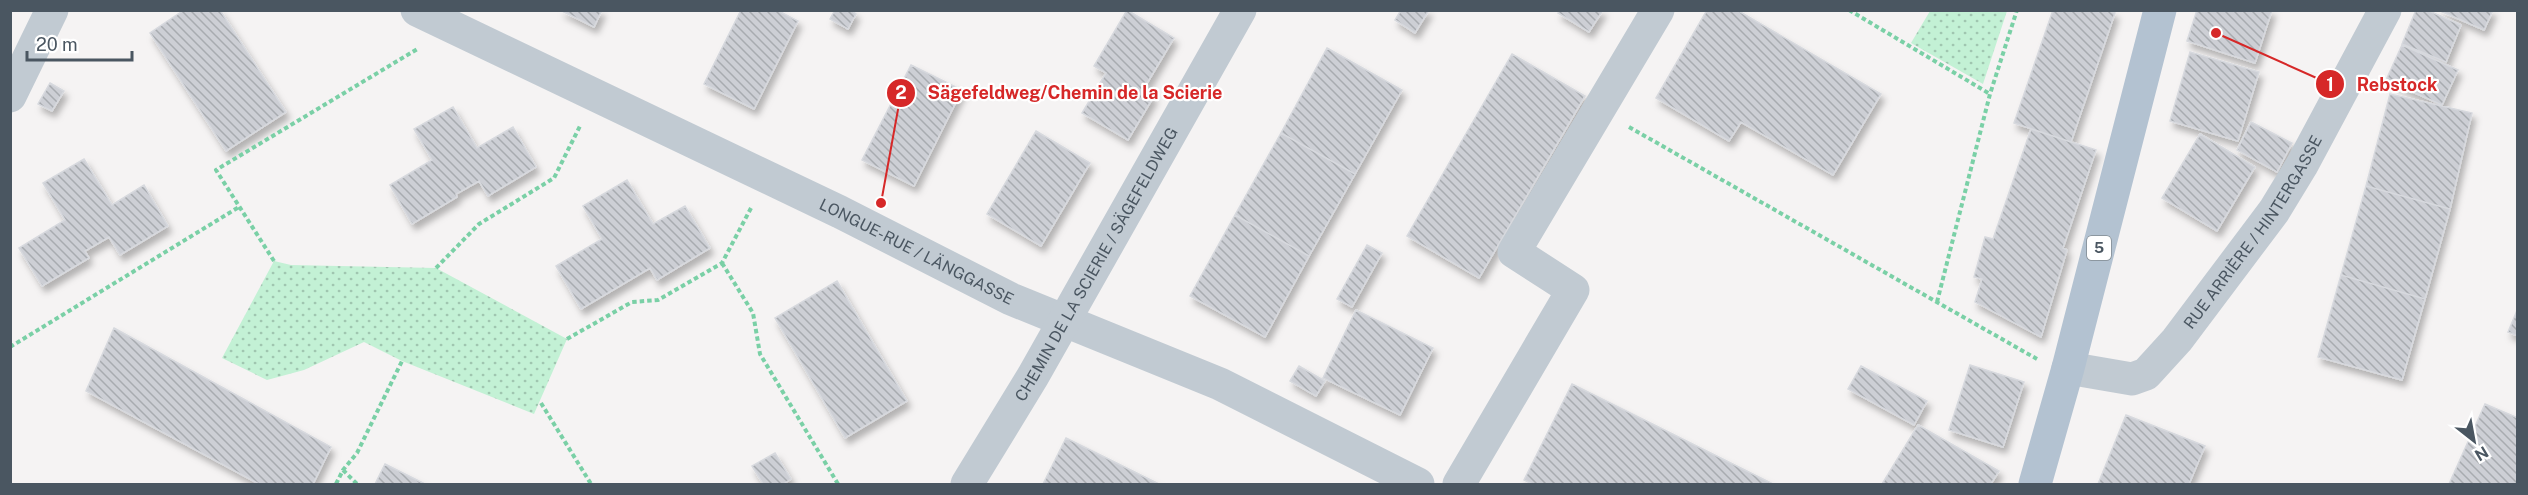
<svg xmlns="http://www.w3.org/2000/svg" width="2528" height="495" font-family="'Public Sans',sans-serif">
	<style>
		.grass { fill: url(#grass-dots) }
		.building { fill: url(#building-back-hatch); stroke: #d7d9de; stroke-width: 1.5; filter: url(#shadow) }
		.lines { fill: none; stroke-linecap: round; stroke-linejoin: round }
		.path { stroke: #7ad0a6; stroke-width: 4; stroke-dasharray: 4.5 3; stroke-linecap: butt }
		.minor { stroke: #c1cad2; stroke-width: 33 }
		.major { stroke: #b3c2d1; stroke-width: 33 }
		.labels { text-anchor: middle; stroke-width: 4.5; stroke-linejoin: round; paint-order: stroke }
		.shield { fill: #fff; stroke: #808990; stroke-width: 1.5 }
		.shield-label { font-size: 15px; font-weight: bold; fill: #4a5661 }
		.street-label { font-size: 16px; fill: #4a5661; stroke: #fff }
		.leader { fill: none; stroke: #d62828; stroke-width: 2 }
		.callout-dot { fill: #d62828; stroke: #fff; stroke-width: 2 }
		.mark-label { font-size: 18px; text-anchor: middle; font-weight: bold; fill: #fff }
		.callout-label { font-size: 18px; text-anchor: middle; font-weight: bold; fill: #d62828; stroke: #fff; stroke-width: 4.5; stroke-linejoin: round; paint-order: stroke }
	</style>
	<defs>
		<pattern id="grass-dots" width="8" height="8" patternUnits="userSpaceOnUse" patternTransform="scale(1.5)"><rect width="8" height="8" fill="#c3f1d5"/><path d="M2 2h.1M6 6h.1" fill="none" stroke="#a0c6b0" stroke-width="1.8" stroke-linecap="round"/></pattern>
		<pattern id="building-back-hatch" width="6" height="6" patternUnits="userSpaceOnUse" patternTransform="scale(1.5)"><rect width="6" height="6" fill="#cdcfd5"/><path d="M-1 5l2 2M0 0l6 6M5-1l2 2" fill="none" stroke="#a8abb0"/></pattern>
		<filter id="shadow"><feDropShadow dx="3.5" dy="6" stdDeviation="3" flood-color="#0004"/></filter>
	</defs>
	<rect width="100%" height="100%" fill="#f5f3f3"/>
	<path class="grass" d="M 1930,11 L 2007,11 L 1983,84 L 1911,43 Z
		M 274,261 L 291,265 L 436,268 L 567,339 L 534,414 L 402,361 L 364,342 L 304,370 L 267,380 L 222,358 Z"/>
	<path class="building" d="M 184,10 L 220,10 L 286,112 L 226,151 L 150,33 Z
		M 560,10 L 602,10 L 594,27 Z
		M 741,10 L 777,10 L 798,21 L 754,109 L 704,84 Z
		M 835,10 L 851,10 L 856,14 L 848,29 L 830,19 Z
		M 1127,10 L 1174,38 L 1143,90 L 1154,96 L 1128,140 L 1082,113 L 1106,73 L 1094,66 Z
		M 1401,10 L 1429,10 L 1415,33 L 1395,20 Z
		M 1560,10 L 1603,10 L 1589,32 L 1558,13 Z
		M 1707,10 L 1737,10 L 1881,94 L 1833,175 L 1741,122 L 1729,141 L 1656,98 Z
		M 2053,10 L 2106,10 L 2115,13 L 2071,142 L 2014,123 Z
		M 2197,10 L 2272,10 L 2255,63 L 2187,41 Z
		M 2416,10 L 2427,10 L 2461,25 L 2446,62 L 2402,44 Z
		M 2438,10 L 2493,10 L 2484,30 Z
		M 2402,45 L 2458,70 L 2442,105 L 2386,80 Z
		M 1327,48 L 1402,90 L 1355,174 L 1281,133 Z
		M 2190,52 L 2259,72 L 2238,141 L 2170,121 Z
		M 1512,54 L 1585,96 L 1479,278 L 1407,236 Z
		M 911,65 L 962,90 L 914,186 L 862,160 Z
		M 50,83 L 64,91 L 52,111 L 38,104 Z
		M 2390,94 L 2472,113 L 2450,209 L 2366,186 Z
		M 453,107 L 477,148 L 513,127 L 536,167 L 488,196 L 479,181 L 456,194 L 457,197 L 412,224 L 390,185 L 432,160 L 414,129 Z
		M 2251,122 L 2292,143 L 2277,172 L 2237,150 Z
		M 2031,129 L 2096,150 L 2063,248 L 2067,250 L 2041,337 L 1975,302 L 1982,279 L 1974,277 L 1985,237 L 1993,239 Z
		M 1036,131 L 1090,163 L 1041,246 L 987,214 Z
		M 1281,133 L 1355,174 L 1309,256 L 1235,215 Z
		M 2200,134 L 2255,167 L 2217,231 L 2162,198 Z
		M 84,159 L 112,205 L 144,185 L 168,226 L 120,255 L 109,237 L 85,251 L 89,258 L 42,286 L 19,248 L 65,220 L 43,183 Z
		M 627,180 L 653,224 L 685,206 L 710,248 L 657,280 L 650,268 L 581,309 L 556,266 L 602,239 L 583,206 Z
		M 2366,186 L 2450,209 L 2402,380 L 2318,357 Z
		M 2366,186 L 2450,209 L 2425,299 L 2341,275 Z
		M 1235,215 L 1309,256 L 1265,337 L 1190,296 Z
		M 1367,245 L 1382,253 L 1352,307 L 1337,299 Z
		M 2341,275 L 2425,299 L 2402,380 L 2318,357 Z
		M 837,281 L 907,401 L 845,438 L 775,318 Z
		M 2518,308 L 2518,336 L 2508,332 Z
		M 1356,310 L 1433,348 L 1400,415 L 1323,378 Z
		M 114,328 L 331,447 L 313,484 L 259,484 L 86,391 Z
		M 1970,365 L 2024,382 L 2003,447 L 1949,430 Z
		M 1299,366 L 1325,381 L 1316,396 L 1290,381 Z
		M 1861,366 L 1927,401 L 1914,425 L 1848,389 Z
		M 1572,384 L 1773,484 L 1532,484 L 1524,480 Z
		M 2485,404 L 2518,418 L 2518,484 L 2449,484 Z
		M 2126,415 L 2205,446 L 2189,484 L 2098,484 Z
		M 1918,425 L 1999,471 L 1991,484 L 1882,484 Z
		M 1066,438 L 1159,484 L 1043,484 Z
		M 775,453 L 791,479 L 785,483 L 786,484 L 763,484 L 752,466 Z
		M 385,464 L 425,484 L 375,484 Z"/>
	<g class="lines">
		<path class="path" d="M 1849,10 L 1990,94
			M 1629,127 L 2037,359
			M 274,261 L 216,170 L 419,48
			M 722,263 L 753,313 L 760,354 L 838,484
			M 436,268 L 479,224 L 554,178 L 581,124
			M 1937,302 L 1990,94 L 2017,10
			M 567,339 L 632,302 L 658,300 L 722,263 L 751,208
			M 10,347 L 239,207
			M 541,403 L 591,484
			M 343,470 L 357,484
			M 336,484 L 343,470 L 357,453 L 402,361"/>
		<g class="minor">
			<path id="s1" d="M 417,10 L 840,212 L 1011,299 L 1220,384 L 1418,484"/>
			<path d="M 10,96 L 52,10"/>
			<path id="s2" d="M 2068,368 L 2132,379 L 2146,374 L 2177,340 L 2274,211 L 2302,165 L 2385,10"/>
			<path id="s3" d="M 967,484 L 1033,376 L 1240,10"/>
			<path d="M 1459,484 L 1573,290 L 1514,252 L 1658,10"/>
		</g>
		<path class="major" d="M 2035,484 L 2068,368 L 2160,10"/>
	</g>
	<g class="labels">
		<rect class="shield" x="2087" y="236" width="24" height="24" rx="4.5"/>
		<g class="shield-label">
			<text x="2099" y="253">5</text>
		</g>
		<g class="street-label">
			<text dy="6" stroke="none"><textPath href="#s2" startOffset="258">RUE ARRIÈRE / HINTERGASSE</textPath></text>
			<text dy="6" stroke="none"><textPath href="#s1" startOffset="555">LONGUE-RUE / LÄNGGASSE</textPath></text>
			<text dy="6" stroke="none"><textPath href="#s3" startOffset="255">CHEMIN DE LA SCIERIE / SÄGEFELDWEG</textPath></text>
		</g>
	</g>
	<path class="leader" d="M2216 33L2330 84M881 203L901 93"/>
	<g class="callout-dot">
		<circle cx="2216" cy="33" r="6"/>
		<circle cx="881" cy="203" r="6"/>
		<circle cx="2330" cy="84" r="15"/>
		<circle cx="901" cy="93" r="15"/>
	</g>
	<g class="mark-label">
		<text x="2330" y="91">1</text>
		<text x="901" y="99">2</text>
	</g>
	<g class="callout-label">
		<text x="2397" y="91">Rebstock</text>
		<text x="1075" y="99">Sägefeldweg/Chemin de la Scierie</text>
	</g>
	<rect width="2528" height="495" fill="none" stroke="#4a5661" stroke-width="24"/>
	<g transform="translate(2474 441) rotate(149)" stroke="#ffffff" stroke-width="4.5" paint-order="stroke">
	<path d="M0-4.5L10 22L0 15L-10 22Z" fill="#4a5661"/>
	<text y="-9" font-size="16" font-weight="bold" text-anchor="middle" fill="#4a5661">N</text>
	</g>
	<path d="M27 51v9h105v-9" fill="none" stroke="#4a5661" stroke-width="3"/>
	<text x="36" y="51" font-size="18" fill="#4a5661" stroke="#ffffff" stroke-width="4.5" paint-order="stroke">20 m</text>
</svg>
